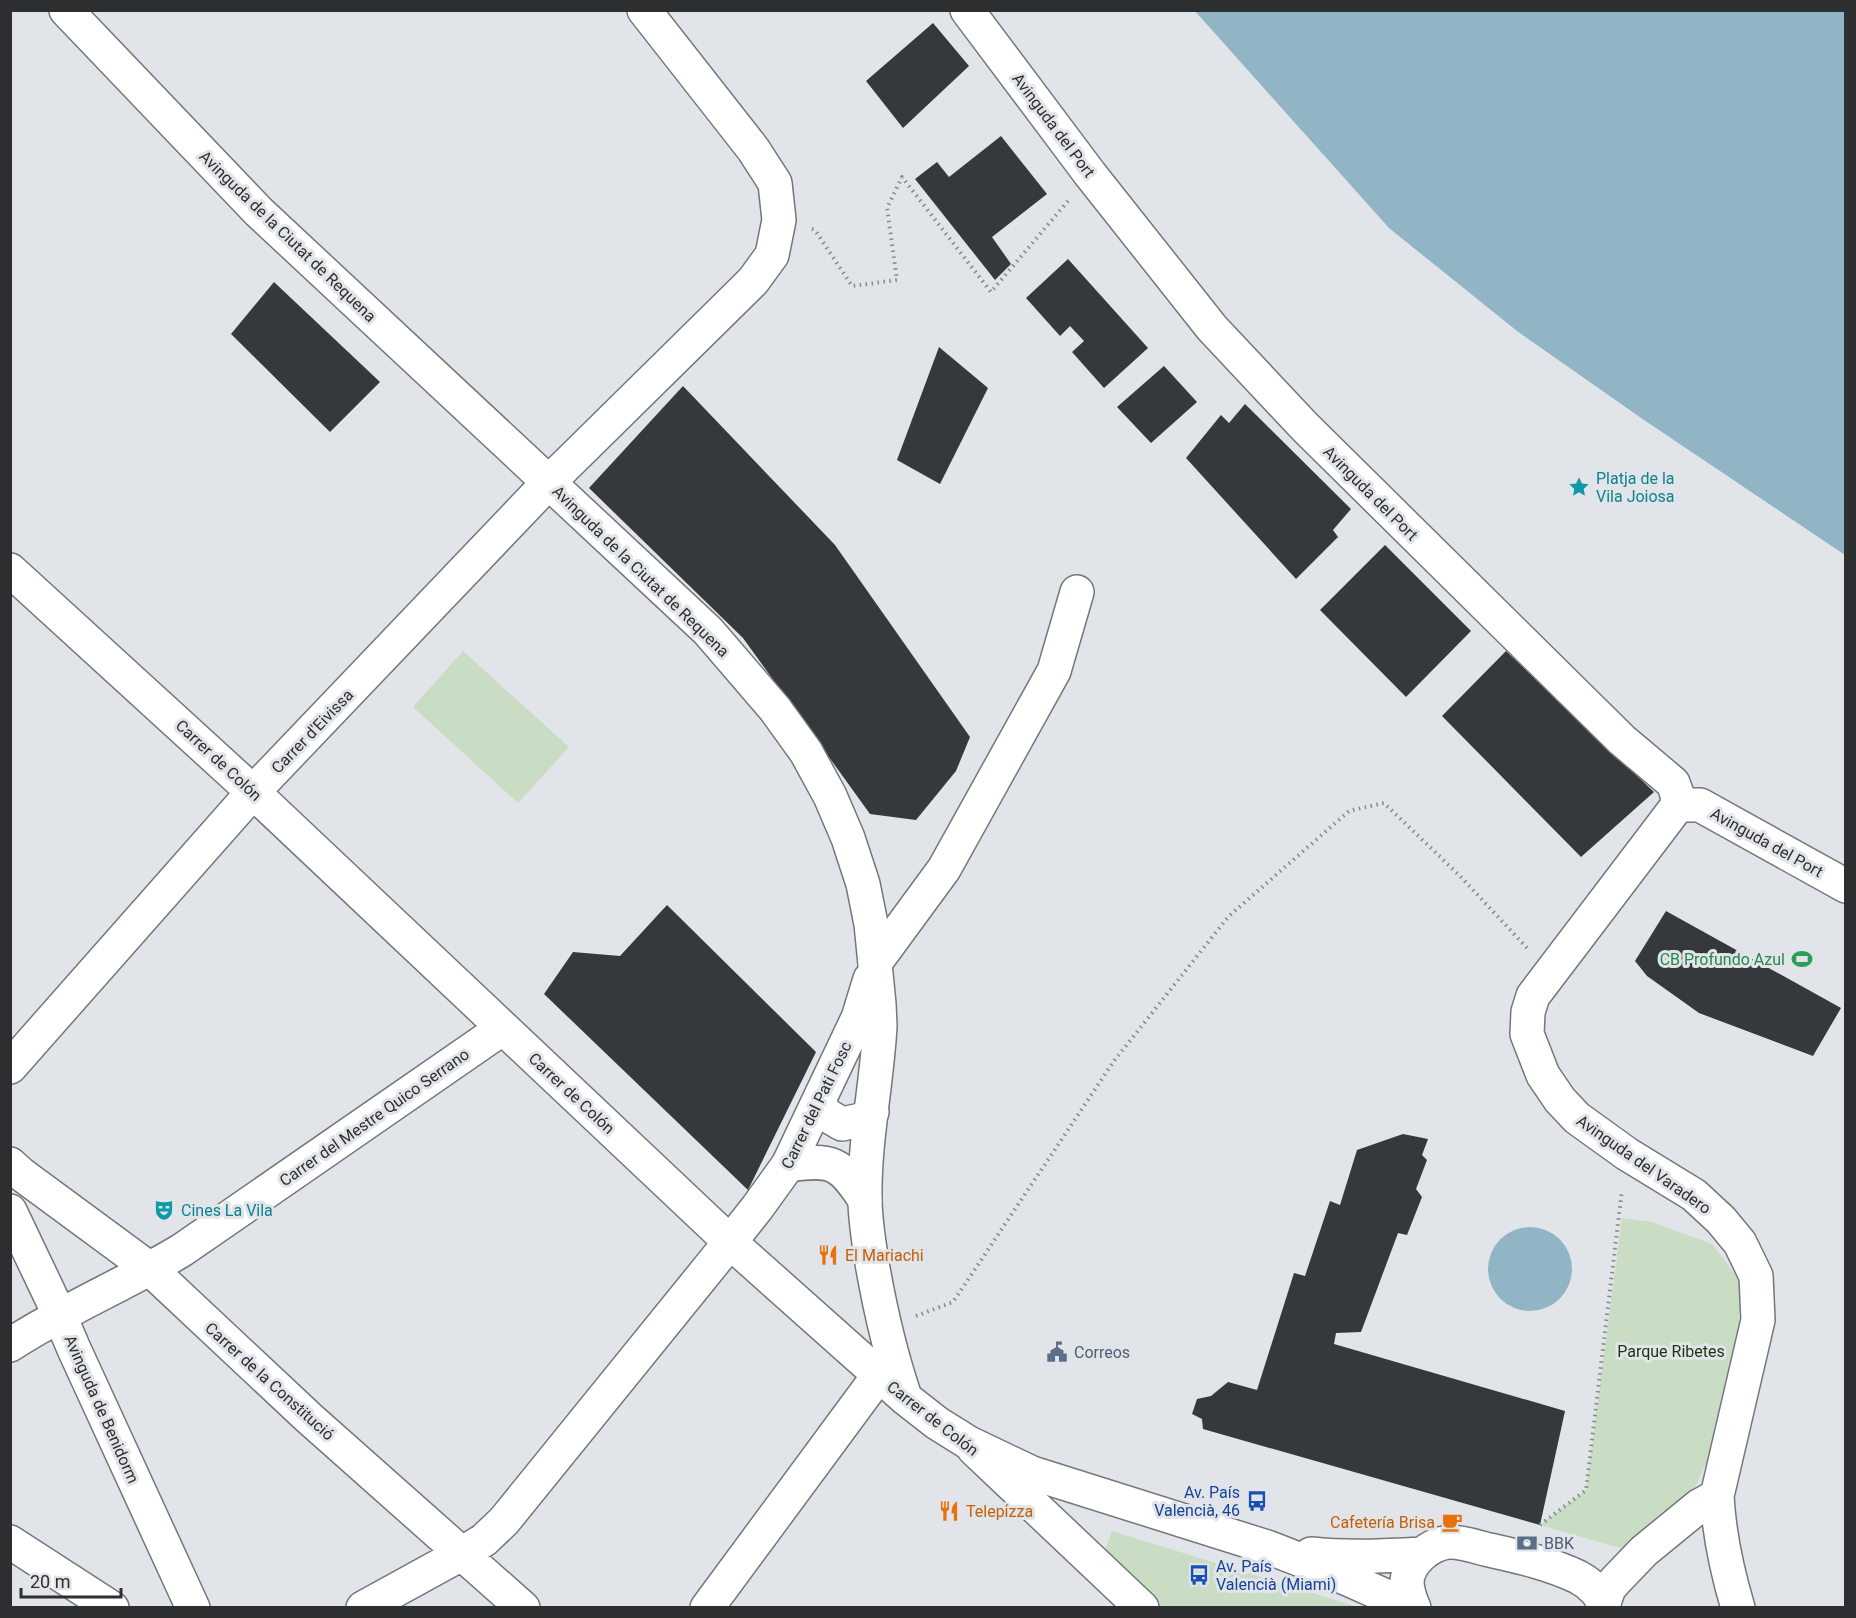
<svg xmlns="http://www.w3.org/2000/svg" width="1856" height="1618" font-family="Roboto,sans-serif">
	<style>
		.green { fill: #c9ddc4 }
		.water { fill: #91b5c5 }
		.building { fill: #36393b }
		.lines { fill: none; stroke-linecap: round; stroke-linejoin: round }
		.street-casing { stroke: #74777a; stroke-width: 36 }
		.secondary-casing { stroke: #74777a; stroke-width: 36 }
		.path { stroke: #87898c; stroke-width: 4; stroke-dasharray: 1.5 4.5; stroke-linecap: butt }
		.street { stroke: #fff; stroke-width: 33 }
		.secondary { stroke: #fff; stroke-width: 33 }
		.labels { text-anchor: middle; stroke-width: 6; stroke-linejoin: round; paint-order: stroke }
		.street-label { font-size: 16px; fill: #2d2e2f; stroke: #e1e4e8 }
		.culture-label { font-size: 16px; fill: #0d838f; stroke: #e1e4e8; text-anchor: start }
		.leisure-label { font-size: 16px; fill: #27864d; stroke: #e1e4e8; text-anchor: end }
		.food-label { font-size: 16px; fill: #c56008; stroke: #e1e4e8; text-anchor: start }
		.park-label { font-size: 16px; fill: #17360e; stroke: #e1e4e8 }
		.service-label { font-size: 16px; fill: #4e5e75; stroke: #e1e4e8; text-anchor: start }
		.transit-label { font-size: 16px; fill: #164399; stroke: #e1e4e8; text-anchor: end }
	</style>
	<rect width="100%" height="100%" fill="#e1e4e8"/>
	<path class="green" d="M 463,651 L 569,747 L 518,803 L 413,707 Z
		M 1622,1218 L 1652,1222 L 1712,1244 L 1741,1282 L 1737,1362 L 1715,1443 L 1696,1486 L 1631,1551 L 1540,1525 L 1586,1490 Z
		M 1112,1531 L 1358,1607 L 1162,1607 L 1104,1553 Z"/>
	<path class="water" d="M 1195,11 L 1845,11 L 1845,555 L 1644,420 L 1517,331 L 1389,228 Z
		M1488 1269a42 42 0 1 1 84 0a42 42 0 1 1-84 0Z"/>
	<path class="building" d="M 933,23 L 969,66 L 903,128 L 866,81 Z
		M 1001,136 L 1047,194 L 992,237 L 1011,264 L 995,280 L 915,179 L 937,162 L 949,177 Z
		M 1068,259 L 1148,348 L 1104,388 L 1072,352 L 1084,341 L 1070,326 L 1060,336 L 1026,298 Z
		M 274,282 L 380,382 L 330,432 L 231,334 Z
		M 939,347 L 988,388 L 940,484 L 897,460 Z
		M 1164,366 L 1197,402 L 1151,443 L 1117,407 Z
		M 683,386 L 835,545 L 970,737 L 956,771 L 916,820 L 870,814 L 743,638 L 589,488 Z
		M 1245,404 L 1351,509 L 1333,530 L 1338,537 L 1296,579 L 1186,458 L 1221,415 L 1229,423 Z
		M 1385,545 L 1471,631 L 1406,697 L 1320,610 Z
		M 1506,651 L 1654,792 L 1581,857 L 1442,716 Z
		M 667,905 L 816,1052 L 748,1190 L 544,994 L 573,952 L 620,956 Z
		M 1666,911 L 1841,1008 L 1813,1056 L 1699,1013 L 1647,976 L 1635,961 Z
		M 1403,1134 L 1428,1139 L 1422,1155 L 1427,1160 L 1416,1189 L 1422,1197 L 1407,1235 L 1398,1233 L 1361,1332 L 1336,1333 L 1334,1344 L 1565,1411 L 1540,1525 L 1203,1429 L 1202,1419 L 1192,1414 L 1197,1399 L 1211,1396 L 1228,1382 L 1257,1390 L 1294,1273 L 1305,1276 L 1330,1201 L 1340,1205 L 1357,1150 Z"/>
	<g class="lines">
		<g class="street-casing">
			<path id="street" d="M 967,10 L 1090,174 L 1212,328 L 1305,427 L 1622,740 L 1673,783 L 1677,794 L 1678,805
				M 1678,805 L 1533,996 L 1528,1012 L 1527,1034 L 1543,1075 L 1560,1100 L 1577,1118 L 1627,1154 L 1694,1195 L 1721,1220 L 1740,1243 L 1756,1276 L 1758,1320 L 1717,1496 C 1719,1534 1727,1571 1738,1608
				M 1678,805 L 1700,805 L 1846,886
				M 875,963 L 944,869 L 1054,671 L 1077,592
				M 10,1067 L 253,792 L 549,482 L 753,281 L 772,255 L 779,220 L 775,183 L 753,149 L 644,10
				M 819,1101 L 825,1114 L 842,1124 L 861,1120 L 872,1112
				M 10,1164 L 21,1174 L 150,1269 L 309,1418 L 523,1608
				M 788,1165 C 833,1159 840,1162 865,1200
				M 10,1345 C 65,1309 126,1284 182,1250 L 503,1028
				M 974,1449 L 1142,1608
				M 10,1542 L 112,1608
				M 1604,1603 L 1609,1588 L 1617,1579 L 1644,1551 L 1699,1506 L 1717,1496
				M 363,1608 L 463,1553 L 484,1540 L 504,1521 L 730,1242
				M 707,1608 L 879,1375"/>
		</g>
		<g class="secondary-casing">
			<path id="secondary" d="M 66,10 L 259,212 L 708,631 L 775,709 L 806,752 L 830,796 L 848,838 L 863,884 L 871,924 L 879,1004 L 880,1026 C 877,1083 864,1141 865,1199 C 865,1221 869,1242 872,1263 C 880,1309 890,1353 905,1397
				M 10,570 L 253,792 L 730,1242 L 905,1398 L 937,1423 L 969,1443 L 1032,1473 L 1270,1548 L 1334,1573 L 1413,1608
				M 10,1211 L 60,1316 L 74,1349 L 193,1608
				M 730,1242 L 757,1208 L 788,1165 L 858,1018 L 870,979
				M 1311,1554 C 1348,1558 1385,1556 1422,1554
				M 1414,1608 C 1410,1599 1407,1590 1407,1581 C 1409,1561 1429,1545 1448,1542 C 1459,1541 1474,1546 1485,1549 C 1516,1556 1549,1563 1578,1577 C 1589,1583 1603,1594 1604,1608"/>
		</g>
		<path class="path" d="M 812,229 L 815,230 L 852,286 L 897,280 L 887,208 L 902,177 L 991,292 L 1068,201
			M 916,1316 L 953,1302 L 1114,1061 L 1228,917 L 1349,811 L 1384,803 L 1460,876 L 1527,948
			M 1540,1525 L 1586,1490 L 1622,1190"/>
		<use href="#street" class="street"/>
		<use href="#secondary" class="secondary"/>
	</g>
	<defs>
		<g id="sight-bare" transform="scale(1.62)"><path d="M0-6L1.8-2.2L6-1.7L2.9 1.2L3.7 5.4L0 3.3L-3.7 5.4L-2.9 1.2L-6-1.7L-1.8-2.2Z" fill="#0f9aa8" stroke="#e1e4e8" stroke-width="2.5" paint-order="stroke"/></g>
		<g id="stadium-bare" transform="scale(1.62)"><path d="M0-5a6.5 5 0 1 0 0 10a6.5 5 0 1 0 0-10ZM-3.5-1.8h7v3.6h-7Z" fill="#2e9e5b" stroke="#e1e4e8" stroke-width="2.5" paint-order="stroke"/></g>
		<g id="theatre-bare" transform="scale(1.62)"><path d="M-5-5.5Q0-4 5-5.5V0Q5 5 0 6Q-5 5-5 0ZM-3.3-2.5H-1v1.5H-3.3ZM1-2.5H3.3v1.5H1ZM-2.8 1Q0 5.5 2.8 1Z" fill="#0f9aa8" stroke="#e1e4e8" stroke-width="2.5" paint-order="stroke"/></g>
		<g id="restaurant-bare" transform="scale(1.62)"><path d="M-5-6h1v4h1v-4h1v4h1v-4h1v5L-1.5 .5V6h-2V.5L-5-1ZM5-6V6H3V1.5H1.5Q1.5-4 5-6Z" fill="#e8710a" stroke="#e1e4e8" stroke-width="2.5" paint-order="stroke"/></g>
		<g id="civic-bare" transform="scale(1.62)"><path d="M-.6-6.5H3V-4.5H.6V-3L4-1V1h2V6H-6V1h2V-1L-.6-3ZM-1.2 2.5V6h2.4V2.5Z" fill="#5c6f8a" stroke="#e1e4e8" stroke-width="2.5" paint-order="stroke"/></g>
		<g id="bus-bare" transform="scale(1.62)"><path d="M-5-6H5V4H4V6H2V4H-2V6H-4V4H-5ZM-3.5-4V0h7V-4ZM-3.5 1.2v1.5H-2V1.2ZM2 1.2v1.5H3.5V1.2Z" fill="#1a4fb4" stroke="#e1e4e8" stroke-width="2.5" paint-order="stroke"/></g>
		<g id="cafe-bare" transform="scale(1.62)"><path d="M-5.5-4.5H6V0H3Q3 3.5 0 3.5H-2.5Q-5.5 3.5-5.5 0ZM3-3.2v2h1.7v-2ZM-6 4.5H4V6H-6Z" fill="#e8710a" stroke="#e1e4e8" stroke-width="2.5" paint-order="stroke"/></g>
		<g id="bank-bare" transform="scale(1.62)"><path d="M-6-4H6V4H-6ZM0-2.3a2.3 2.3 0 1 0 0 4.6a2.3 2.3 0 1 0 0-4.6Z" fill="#5c6f8a" stroke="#e1e4e8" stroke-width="2.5" paint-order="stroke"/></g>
	</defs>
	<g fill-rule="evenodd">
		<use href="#sight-bare" x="1579" y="487"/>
		<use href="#stadium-bare" x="1802" y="959"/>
		<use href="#theatre-bare" x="164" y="1210"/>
		<use href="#restaurant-bare" x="828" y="1255"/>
		<use href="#civic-bare" x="1057" y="1352"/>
		<use href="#bus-bare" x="1257" y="1501"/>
		<use href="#restaurant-bare" x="949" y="1511"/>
		<use href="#cafe-bare" x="1452" y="1522"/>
		<use href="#bank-bare" x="1527" y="1543"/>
		<use href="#bus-bare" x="1199" y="1575"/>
	</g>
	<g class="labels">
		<g class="street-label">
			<text transform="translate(1054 125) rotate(53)" y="6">Avinguda del Port</text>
			<text transform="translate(288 236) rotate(44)" y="6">Avinguda de la Ciutat de Requena</text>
			<text transform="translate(1371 493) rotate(45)" y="6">Avinguda del Port</text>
			<text transform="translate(641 571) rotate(44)" y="6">Avinguda de la Ciutat de Requena</text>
			<text transform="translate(312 731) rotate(-46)" y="6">Carrer d'Eivissa</text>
			<text transform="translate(219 760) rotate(43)" y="6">Carrer de Colón</text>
			<text transform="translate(1767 842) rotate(29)" y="6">Avinguda del Port</text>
			<text transform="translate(572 1093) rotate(43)" y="6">Carrer de Colón</text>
			<text transform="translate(816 1105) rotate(-64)" y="6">Carrer del Pati Fosc</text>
			<text transform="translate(374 1117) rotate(-35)" y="6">Carrer del Mestre Quico Serrano</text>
			<text transform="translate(1644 1164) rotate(35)" y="6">Avinguda del Varadero</text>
			<text transform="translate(270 1381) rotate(42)" y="6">Carrer de la Constitució</text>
			<text transform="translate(102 1409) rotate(66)" y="6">Avinguda de Benidorm</text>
			<text transform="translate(933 1418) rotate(38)" y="6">Carrer de Colón</text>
		</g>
		<g class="culture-label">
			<text x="1596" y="484">Platja de la<tspan x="1596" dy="18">Vila Joiosa</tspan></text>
			<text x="181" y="1216">Cines La Vila</text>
		</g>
		<g class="leisure-label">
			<text x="1785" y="965">CB Profundo Azul</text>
		</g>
		<g class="food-label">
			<text x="845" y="1261">El Mariachi</text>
			<text x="966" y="1517">Telepizza</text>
			<text x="1435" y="1528" text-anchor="end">Cafetería Brisa</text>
		</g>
		<g class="park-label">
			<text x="1671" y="1357">Parque Ribetes</text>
		</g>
		<g class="service-label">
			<text x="1074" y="1358">Correos</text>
			<text x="1544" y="1549">BBK</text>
		</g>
		<g class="transit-label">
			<text x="1240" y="1498">Av. País<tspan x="1240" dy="18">Valencià, 46</tspan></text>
			<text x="1216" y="1572" text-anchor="start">Av. País<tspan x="1216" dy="18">Valencià (Miami)</tspan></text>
		</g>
	</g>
	<rect width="1856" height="1618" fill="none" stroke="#2d2e2f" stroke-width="24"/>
	<path d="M21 1588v9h100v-9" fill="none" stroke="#2d2e2f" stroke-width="3"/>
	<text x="30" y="1588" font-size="18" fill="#2d2e2f" stroke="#e1e4e8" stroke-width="4.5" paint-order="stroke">20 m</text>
</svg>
